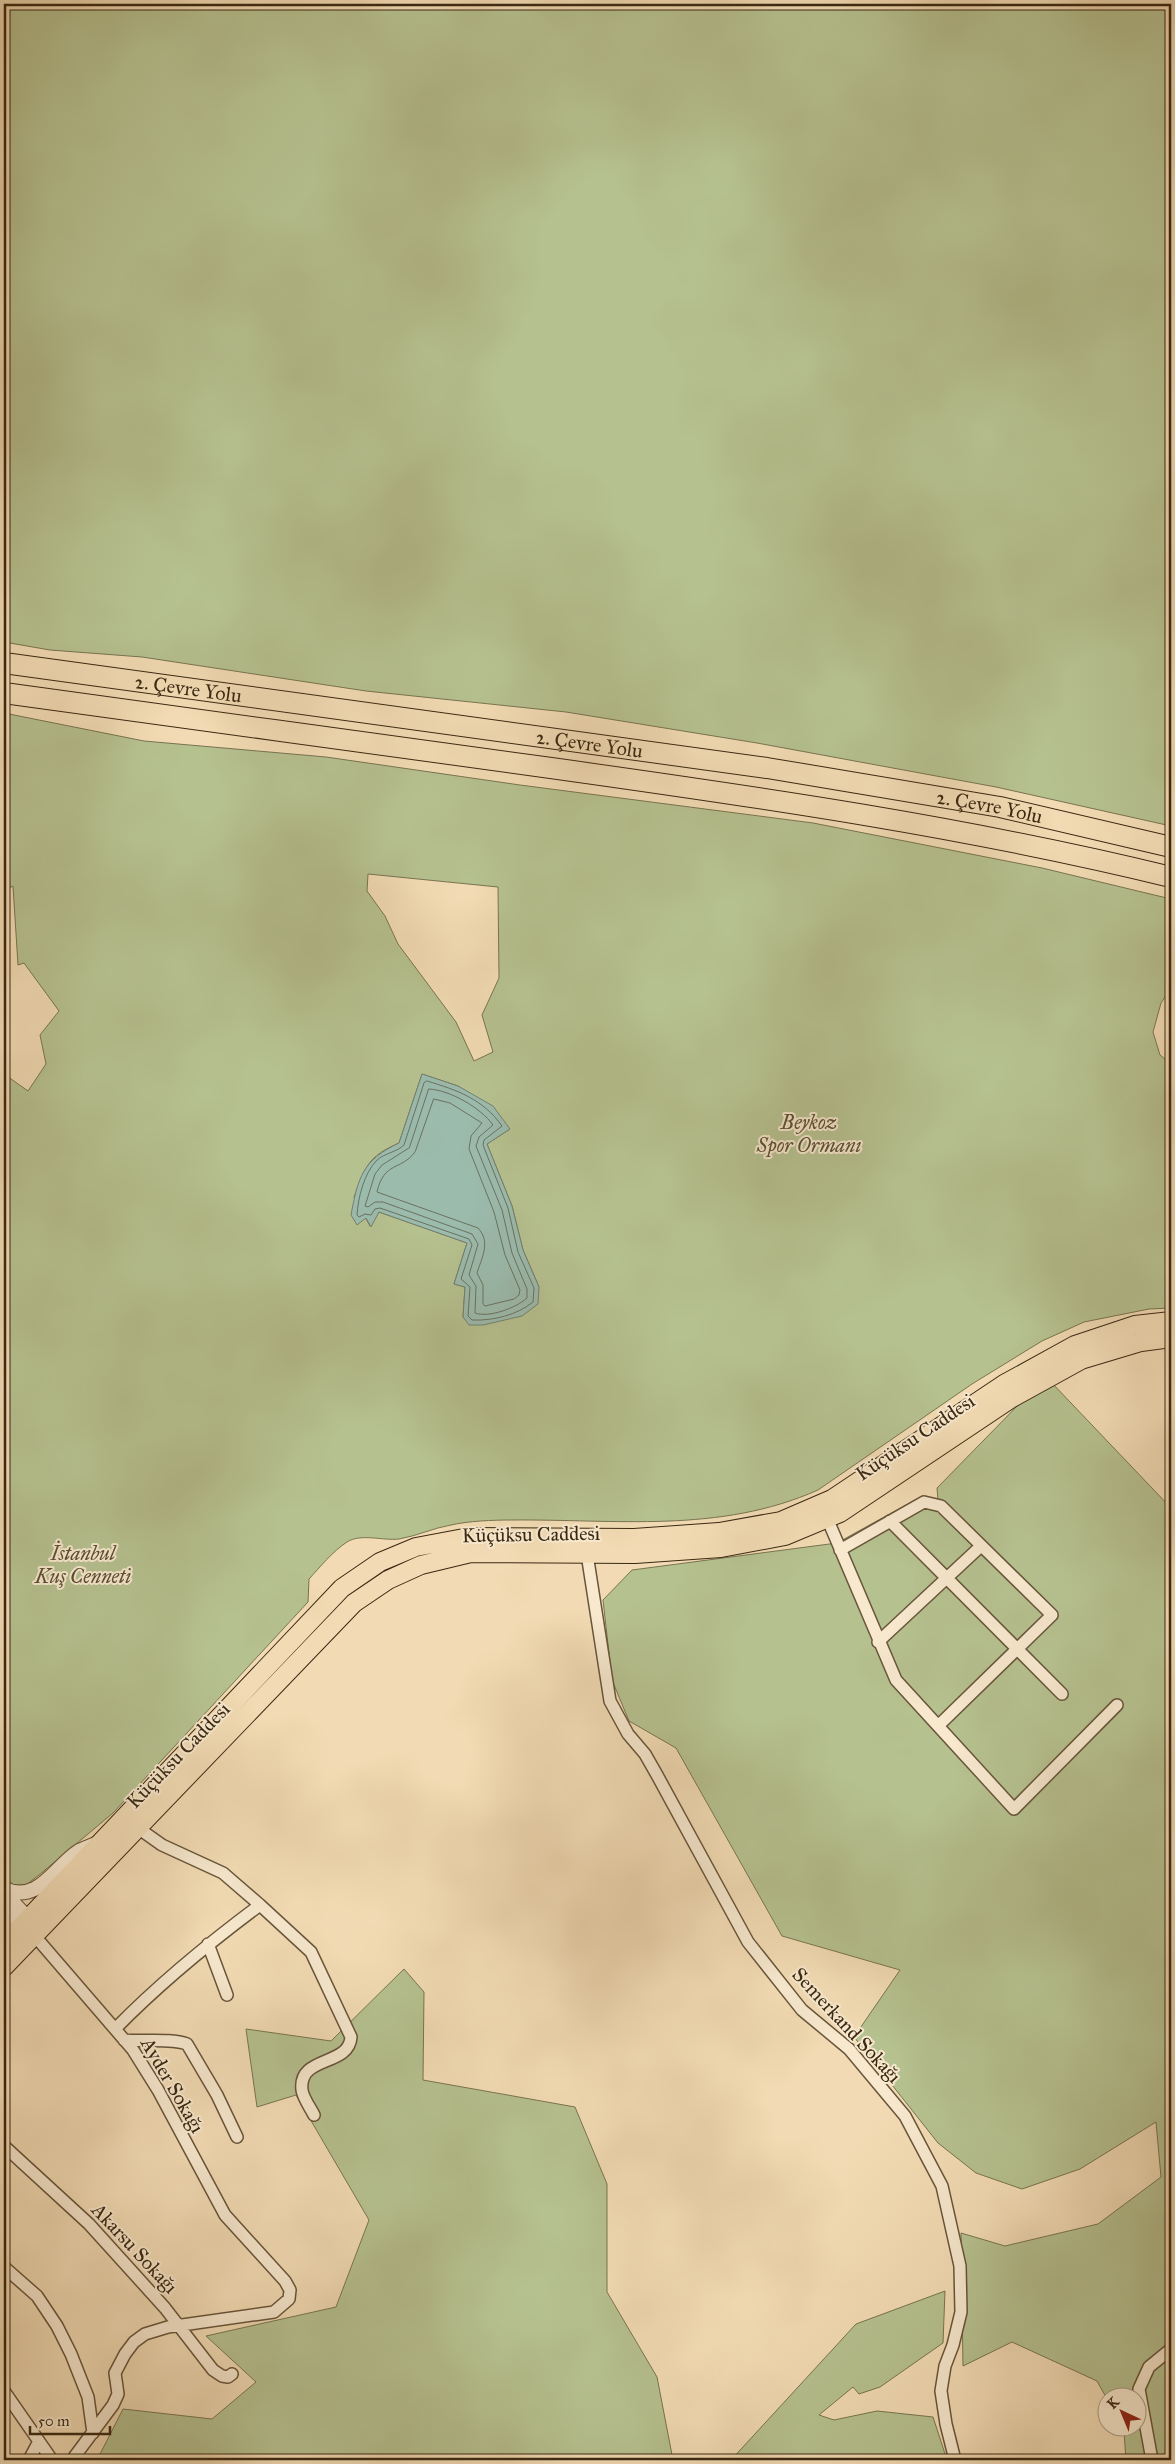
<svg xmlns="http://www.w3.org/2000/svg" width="1175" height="2464" font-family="'IM FELL Great Primer',serif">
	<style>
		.green { fill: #b6c190; stroke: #787451; fill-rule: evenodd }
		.water { fill: #9bbbad; stroke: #74806f }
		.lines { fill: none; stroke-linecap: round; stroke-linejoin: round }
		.shore { stroke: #6a7260; stroke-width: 1 }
		.minor-casing { stroke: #68553a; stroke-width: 14 }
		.tertiary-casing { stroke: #68553a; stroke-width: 16 }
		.primary-casing { stroke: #3a2812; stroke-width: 20 }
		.motorway-casing { stroke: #3a2812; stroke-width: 22 }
		.minor { stroke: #f7e8ce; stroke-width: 11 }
		.tertiary { stroke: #f7e8ce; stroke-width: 14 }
		.primary { stroke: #f2dbb4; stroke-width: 18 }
		.motorway { stroke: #f2dbb4; stroke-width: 20 }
		.labels { text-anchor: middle; stroke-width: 4; stroke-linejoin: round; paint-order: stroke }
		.street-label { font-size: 20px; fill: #3a2812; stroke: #f7e8ce }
		.park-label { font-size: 20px; font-style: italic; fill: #594e32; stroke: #f7e8ce }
	</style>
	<rect width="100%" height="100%" fill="#f2dbb4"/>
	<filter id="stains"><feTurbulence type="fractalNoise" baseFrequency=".004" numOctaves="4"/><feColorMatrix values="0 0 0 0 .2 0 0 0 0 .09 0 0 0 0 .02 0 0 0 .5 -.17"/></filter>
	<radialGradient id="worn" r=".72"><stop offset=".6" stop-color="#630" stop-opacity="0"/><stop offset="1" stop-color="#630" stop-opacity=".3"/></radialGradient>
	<path class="green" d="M 4,4 L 1171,4 L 1171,826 L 996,787 L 757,743 L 566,712 L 366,691 L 142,657 L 50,650 L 4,642 Z
		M 4,713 L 144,741 L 326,757 L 520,785 L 813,823 L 1042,868 L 1171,899 L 1171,989 L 1161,1003 L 1153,1032 L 1160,1055 L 1171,1064 L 1171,1308 L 1149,1309 L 1084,1322 L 1042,1341 L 972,1384 L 818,1490 C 719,1534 616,1519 511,1520 C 493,1520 468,1521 451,1525 C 433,1528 417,1536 399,1539 C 383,1541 361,1533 347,1542 C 333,1551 320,1567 309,1579 L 308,1602 L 113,1813 L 39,1875 L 26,1885 L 14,1885 L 4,1877 L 4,1074 L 28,1091 L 46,1064 L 40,1035 L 59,1011 L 24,963 L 18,965 L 13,886 L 4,891 ZM 368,874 L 498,887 L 499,978 L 482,1015 L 493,1052 L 474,1061 L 456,1022 L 398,944 L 385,916 L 367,891 ZM 422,1074 L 458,1086 L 510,1129 L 487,1144 L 512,1206 L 523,1250 L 539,1287 L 463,1317 L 465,1287 L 454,1284 L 467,1243 L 379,1212 L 370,1226 L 354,1197 C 366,1166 367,1157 399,1143 Z
		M 1051,1382 L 1171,1508 L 1171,2460 L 1126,2460 L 1124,2431 L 1122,2427 L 1138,2426 L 1138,2396 L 1108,2396 L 1107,2399 L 1097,2381 L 1012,2342 L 963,2366 L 961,2233 L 1005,2246 L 1098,2224 L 1161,2177 L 1156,2122 L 1080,2169 L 1022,2189 L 976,2173 L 938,2143 L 854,2037 L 900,1970 L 782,1936 L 676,1748 L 629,1721 L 612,1680 L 603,1600 L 632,1570 L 837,1543 L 922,1496 L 938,1500 L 937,1488 L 1027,1396 Z
		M 404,1969 L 424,1992 L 423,2080 L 575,2107 L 607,2184 L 607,2292 L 657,2377 L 673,2460 L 97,2460 L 123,2409 L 212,2419 L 256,2382 L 206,2336 L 336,2307 L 369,2220 L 296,2095 L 257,2107 L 246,2029 L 331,2041 Z
		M 945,2291 L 943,2343 L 880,2387 L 859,2394 L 853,2387 L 819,2415 L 834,2420 L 877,2411 L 933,2417 L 947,2460 L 731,2460 L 856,2324 Z"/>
	<path class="water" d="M 422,1074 L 458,1086 L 493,1106 L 510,1129 L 487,1144 L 512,1206 L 523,1250 L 539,1287 L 538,1304 L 522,1316 L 483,1325 L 469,1325 L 463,1317 L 465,1287 L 454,1284 L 467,1243 L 379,1212 L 371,1227 L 366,1218 L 357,1225 L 351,1215 C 358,1177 363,1160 399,1143 Z"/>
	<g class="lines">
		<path class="shore" d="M 427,1081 C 457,1090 483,1099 502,1126 L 484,1140 L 483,1145 L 508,1208 L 518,1252 L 534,1288 L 533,1302 C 517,1315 493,1321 472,1320 L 468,1316 L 470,1287 L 461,1279 L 472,1245 L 469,1239 L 380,1208 L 375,1209 L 371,1215 L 365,1214 L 359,1217 L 357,1215 C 358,1198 364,1173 377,1160 C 385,1153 397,1152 404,1145 L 424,1083 Z
			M 429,1089 C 450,1090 481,1108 493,1125 L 479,1137 L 476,1146 L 502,1210 L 512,1253 L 527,1289 L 527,1298 C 516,1308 489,1318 475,1313 L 476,1286 L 469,1275 L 478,1244 L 472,1234 L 383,1202 L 375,1202 L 368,1207 L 365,1206 L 375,1174 L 382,1165 L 409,1148 Z
			M 434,1099 L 450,1103 L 482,1123 L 471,1136 L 469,1149 L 494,1212 L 505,1255 L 520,1290 L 519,1295 L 514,1299 L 485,1306 L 483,1304 L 483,1285 L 477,1273 C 482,1257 491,1242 478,1228 L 377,1192 C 384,1161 401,1171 415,1152 Z"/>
		<g class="minor-casing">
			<path id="minor" d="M 827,1518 L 896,1680 L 1014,1809 L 1117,1705
				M 890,1521 L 1062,1694
				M 840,1550 L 924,1502 L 941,1506 L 1052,1615 L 938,1726
				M 587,1554 L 610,1701 L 628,1734 L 645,1754 L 657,1775 L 748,1942 L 802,2010 L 849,2049 L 905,2116 L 942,2186 L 960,2266 L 961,2312 L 953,2345 L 945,2366 L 941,2391 L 946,2424 L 955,2460
				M 878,1642 L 981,1546
				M 260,1905 L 311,1952 L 351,2037 C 349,2067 298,2055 302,2090 C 303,2098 310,2107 314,2115
				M 34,1935 L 133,2050 L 158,2090 L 225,2215 L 285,2281 L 290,2290 L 289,2299 L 274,2312 L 168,2327 L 145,2334 L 134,2342 L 125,2354 L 115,2373 L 118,2394 L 113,2405 L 72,2460
				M 208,1944 L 227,1995
				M 115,2029 C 160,1983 209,1943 260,1905 L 223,1873 L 162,1845 L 138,1828
				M 124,2040 C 143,2042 170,2038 187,2044 L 217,2095 L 237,2137
				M 4,2146 L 89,2224 L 165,2308 L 213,2370 L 222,2376 L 228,2377 L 232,2374
				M 4,2267 L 37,2296 L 57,2326 L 71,2354 L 88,2397 L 93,2433
				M 4,2391 L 52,2460
				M 29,2460 L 39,2441
				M 1152,2460 L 1139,2389 L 1149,2367 L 1171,2349"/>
		</g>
		<g class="tertiary-casing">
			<path id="tertiary" d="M 4,1889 C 39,1904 53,1868 79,1851 C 85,1848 92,1846 98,1843
				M 4,1893 L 22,1912 L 23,1924 L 27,1928
				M 4,1912 L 12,1922 L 23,1924"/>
		</g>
		<g class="primary-casing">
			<path id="primary" d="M 4,1944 L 342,1588 L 380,1562 L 416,1547 L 469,1537 L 634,1538 L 719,1532 L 781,1521 L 832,1499 L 1004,1384 L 1075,1345 L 1135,1325 L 1171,1321
				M 4,1967 L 354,1603 L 388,1580 L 421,1565 L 471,1553 L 635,1554 L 721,1548 L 785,1536 L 840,1513 L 1012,1398 L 1081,1360 L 1141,1342 L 1171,1338"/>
		</g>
		<g class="motorway-casing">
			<g id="motorway">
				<path id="s1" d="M 4,663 L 767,768 L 1000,807 L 1171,847"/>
				<path d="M 4,693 C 186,718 369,743 551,768 C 759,797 967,827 1171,877"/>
			</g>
		</g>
		<use href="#minor" class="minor"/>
		<use href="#tertiary" class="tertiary"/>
		<use href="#primary" class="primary"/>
		<use href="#motorway" class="motorway"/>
	</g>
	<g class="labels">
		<g class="street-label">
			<text dy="7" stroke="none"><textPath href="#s1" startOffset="186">2. Çevre Yolu</textPath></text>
			<text dy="7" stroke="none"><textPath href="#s1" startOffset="591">2. Çevre Yolu</textPath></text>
			<text dy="7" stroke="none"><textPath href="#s1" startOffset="996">2. Çevre Yolu</textPath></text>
			<text transform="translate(915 1437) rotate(-34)" y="7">Küçüksu Caddesi</text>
			<text transform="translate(531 1534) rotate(-1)" y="7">Küçüksu Caddesi</text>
			<text transform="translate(178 1755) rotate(-46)" y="7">Küçüksu Caddesi</text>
			<text transform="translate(847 2025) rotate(47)" y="7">Semerkand Sokağı</text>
			<text transform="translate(173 2085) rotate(60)" y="7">Ayder Sokağı</text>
			<text transform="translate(135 2248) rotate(47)" y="7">Akarsu Sokağı</text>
		</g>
		<g class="park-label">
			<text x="809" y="1129">Beykoz<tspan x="809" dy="23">Spor Ormanı</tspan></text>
			<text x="83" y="1560">İstanbul<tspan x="83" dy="23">Kuş Cenneti</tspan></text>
		</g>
	</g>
	<rect width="1175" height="2464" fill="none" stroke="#f2dbb4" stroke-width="20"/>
	<rect x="5" y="5" width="1165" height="2454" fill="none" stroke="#3a2812" stroke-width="2.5"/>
	<rect x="10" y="10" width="1155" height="2444" fill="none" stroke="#3a2812"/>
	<g transform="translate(1122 2412) rotate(316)"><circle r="24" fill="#f7e8ce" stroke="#ab9b83"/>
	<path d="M0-4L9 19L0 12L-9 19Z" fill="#8f2418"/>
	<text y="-8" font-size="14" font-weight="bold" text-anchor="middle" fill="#3a2812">K</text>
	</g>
	<path d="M30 2426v8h80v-8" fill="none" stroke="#3a2812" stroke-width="2.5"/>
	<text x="38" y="2426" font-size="15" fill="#3a2812" stroke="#f7e8ce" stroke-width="4" paint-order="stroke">50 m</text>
	<rect width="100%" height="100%" filter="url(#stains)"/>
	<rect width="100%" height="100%" fill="url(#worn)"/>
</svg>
